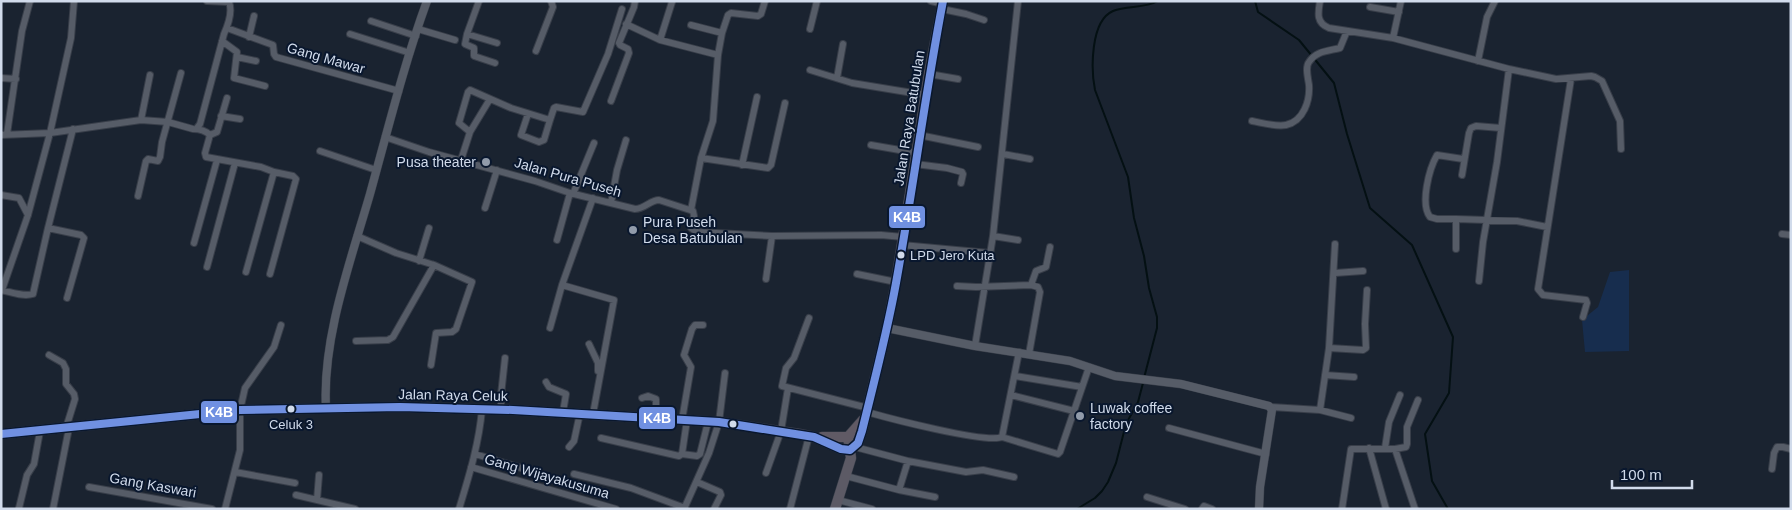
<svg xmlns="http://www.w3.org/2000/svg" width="1792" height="510" font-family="Helvetica,sans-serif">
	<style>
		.green { fill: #172d4e }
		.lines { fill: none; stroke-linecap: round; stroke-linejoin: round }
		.stream { stroke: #041013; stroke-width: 2 }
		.minor-casing { stroke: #383e49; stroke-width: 8 }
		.tertiary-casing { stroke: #383e49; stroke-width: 9 }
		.primary-casing { stroke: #383e49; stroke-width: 11 }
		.trunk-casing { stroke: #383e49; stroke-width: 11 }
		.minor { stroke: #565c67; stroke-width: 6 }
		.tertiary { stroke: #565c67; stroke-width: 8 }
		.primary { stroke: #5c5a65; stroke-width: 10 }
		.trunk { stroke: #605a65; stroke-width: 10 }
		.bus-1-casing { stroke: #09172e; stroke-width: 11 }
		.bus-1 { stroke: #7090e1; stroke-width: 8 }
		.poi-dot { fill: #919baa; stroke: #09172e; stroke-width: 2 }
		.bus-dot { fill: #d1dbeb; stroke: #09172e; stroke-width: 2 }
		.labels { text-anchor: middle; stroke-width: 4; stroke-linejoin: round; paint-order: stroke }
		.bus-label { font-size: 13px; fill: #d1dbeb; stroke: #09172e; text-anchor: start }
		.street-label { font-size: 14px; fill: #d1dbeb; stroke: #09172e }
		.poi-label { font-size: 14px; fill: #d1dbeb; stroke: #09172e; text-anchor: start }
		.line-badge { stroke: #09172e; stroke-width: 2 }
		.badge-label { font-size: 14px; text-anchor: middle; font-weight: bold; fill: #fff }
	</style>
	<rect width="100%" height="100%" fill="#1a2330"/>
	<path class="green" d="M 1629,270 L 1629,351 L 1585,352 L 1582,320 L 1598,307 L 1610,272 Z"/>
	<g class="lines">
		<path class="stream" d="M 1255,1 L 1258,12 L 1299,40 L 1334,83 L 1347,134 L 1370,208 L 1412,245 L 1453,337 L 1449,393 L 1425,434 L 1432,481 L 1448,509
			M 1144,378 L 1157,328 L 1157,317 L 1149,288 L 1144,256 L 1134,218 L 1128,177 L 1095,90 C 1091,70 1090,21 1113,11 C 1127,5 1144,9 1158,1
			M 1077,509 L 1095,498 L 1102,491 L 1108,482 L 1116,463 L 1126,424 L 1138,402 L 1143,383"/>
		<g class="minor-casing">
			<path id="minor" d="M 479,1 L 467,34 L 497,43
				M 931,1 L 943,4
				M 1320,1 C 1318,13 1316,23 1329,28 L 1393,38 L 1509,69 L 1556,79 L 1591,76 L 1595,77 L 1602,81 L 1620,121 L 1621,149
				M 1370,7 L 1399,12
				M 942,9 L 966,14 L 984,20
				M 371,21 L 416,36
				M 626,24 L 660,40 L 718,55
				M 691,25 L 722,33
				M 227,28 L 273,45 L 274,54 L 276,57 L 399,91
				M 418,29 L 455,40
				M 810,29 L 817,1
				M 350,34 L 410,53
				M 467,34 L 465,44 L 474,48 L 474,56 L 495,63
				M 249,37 L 254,16
				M 1393,38 L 1401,1
				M 660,40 L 672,2
				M 222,41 L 237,52 L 234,78 L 265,86
				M 536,51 L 553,7 L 551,1
				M 237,57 L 256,61
				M 1478,61 L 1487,17 L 1495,1
				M 810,70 L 852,83 L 925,95
				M 929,74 L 958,79
				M 1,78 L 16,79
				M 837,78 L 843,44
				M 1571,79 L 1538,289 L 1543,295 L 1586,300 L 1587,303 L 1583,317
				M 611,101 L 629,53 L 628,49 L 620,45 L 619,43 L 634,7 L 635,1
				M 528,114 L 521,135 L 539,142 L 544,140 L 550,120
				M 221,116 L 240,119
				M 141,120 L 150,75
				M 1252,121 C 1263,123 1276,127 1286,125 C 1304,121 1310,100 1309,85 C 1308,78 1305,67 1309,62 C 1316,51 1328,51 1340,48 L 1347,31
				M 197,128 L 200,124 L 224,34 C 228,25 233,12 229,2 L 207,1
				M 470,132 L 459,123 L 468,92 L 470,90 L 511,108 L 550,120 L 554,108 L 556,107 L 583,112 L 608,54 L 622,9
				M 7,134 L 22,31 L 30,1
				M 1,135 L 50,133 L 141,120 L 168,122 L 193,129 C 199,129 206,131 210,135 L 205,153 L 206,157 L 261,167 L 274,172 L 246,272
				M 210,135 L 217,132 L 227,98
				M 919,135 L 978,147
				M 385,137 L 429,152 L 535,181 L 570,193 L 635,209 C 645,209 650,200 659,200 L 693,211 L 694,216 L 691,228 L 697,232 L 772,236 L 881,235 L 903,237
				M 871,145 L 917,153
				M 320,151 L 376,170
				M 1003,154 L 1030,159
				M 701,158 L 768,168 L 771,165 L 785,103
				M 461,160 L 470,132 L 490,99
				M 915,164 L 947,168 L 962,172 L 963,174 L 961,183
				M 742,165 L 757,97
				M 1462,175 L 1469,133 L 1471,128 L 1476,126 L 1501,128
				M 573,194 L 594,143
				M 1,195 L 19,198 L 28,215
				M 138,196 L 146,161 L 148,159 L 158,161 L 160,157 L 162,142 L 181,73
				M 611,203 L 617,170 L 626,140
				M 485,208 L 497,170
				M 691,210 L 701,158 L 713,121 L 718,55 L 722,33 L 728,15 L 731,13 L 758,16 L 761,14 L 765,1
				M 1456,219 L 1437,219 L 1430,217 C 1420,204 1429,169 1437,155 L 1463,159
				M 1782,234 L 1791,235
				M 357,236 L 396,253 L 434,265 L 472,282 L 456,329 L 452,332 L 436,333 L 431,365
				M 993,236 L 1018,240
				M 557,240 L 570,193
				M 194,243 L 217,160
				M 902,245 L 989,253
				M 1456,249 L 1456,219 L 1517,221 L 1547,227
				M 419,261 L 429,228
				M 207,267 L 235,163
				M 1335,273 L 1363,271
				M 270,274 L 296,179 L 293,176 L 274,172
				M 857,274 L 896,282
				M 766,279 L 772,236
				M 1479,281 L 1483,242 L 1497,162 L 1509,69
				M 1031,285 L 1036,271 L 1046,267 L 1050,247
				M 957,286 L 976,287 L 1031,285 L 1038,287 L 1040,292 L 1029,354
				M 1,290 C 11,292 23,297 33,294 L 48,228
				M 2,290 L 28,215 L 50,133 L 71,38 L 74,1
				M 67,298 L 84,238 L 81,235 L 48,228 L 73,129
				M 809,318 L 794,358 L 786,368 L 782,386 L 868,408
				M 550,328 L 562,285
				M 356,341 L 388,340 L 393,337 L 434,265
				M 589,344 L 598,363 L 598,371
				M 975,346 L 993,236 L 1018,1
				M 1329,348 L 1363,350 L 1366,348 L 1365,324 L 1367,290
				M 49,355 L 63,363 L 66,369 L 66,384 L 74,394 L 75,399 L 66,428
				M 1325,375 L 1354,377
				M 1015,376 L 1082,387
				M 546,382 L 549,387 L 566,394 L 563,412
				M 1011,395 L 1074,411
				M 642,398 L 648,396 L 656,399 L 656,415
				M 1271,407 L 1320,410 L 1351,418
				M 501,410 L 501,395 L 505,358
				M 1320,410 L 1329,348 L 1335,244
				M 867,412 C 888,418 987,444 1002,437 L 1058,454 L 1060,452 L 1089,367
				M 593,414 L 614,300 L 562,285 L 593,198
				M 682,420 L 691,367 L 684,355 L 692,329 L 695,325 L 703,325
				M 1169,428 L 1266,454
				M 1002,437 L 1019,352
				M 601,438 L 679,456 L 682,454 L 687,420
				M 569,447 L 574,441 L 580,413
				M 855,447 L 908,461 L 966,472 L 983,470 L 1014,477
				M 1369,448 L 1386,509
				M 1385,448 L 1389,422 L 1400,395
				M 1395,449 L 1415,509
				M 475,454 L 531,471
				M 682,454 L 697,456 L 700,454 L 708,422
				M 471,467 L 616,509
				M 1772,469 L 1774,453 L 1777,447 L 1783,447 L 1791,449
				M 235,472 L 295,483
				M 766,473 L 781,431 L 788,388
				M 574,474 L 631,488 L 685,508
				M 846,476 L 899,490 L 935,497
				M 697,482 L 720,492 L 721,495 L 714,509
				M 89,487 L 212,509
				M 899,490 L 908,461
				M 296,495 L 355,509
				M 1147,497 L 1185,509
				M 317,500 L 319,475
				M 838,500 L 872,509
				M 19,508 L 27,475 L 34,464 L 40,431
				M 53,509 L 69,428
				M 225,509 L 240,450 L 240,410 L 245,388 L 274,347 L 281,325
				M 459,509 C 469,476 479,444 482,409
				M 684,509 L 709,453 L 719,422 L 725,373
				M 790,509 L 809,436
				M 1202,509 L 1204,506 L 1212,509
				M 1342,509 L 1351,449 L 1395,449 L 1406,447 L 1407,444 L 1407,427 L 1418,400"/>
		</g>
		<g class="tertiary-casing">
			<path id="tertiary" d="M 887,328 L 975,346 L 1070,361 L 1115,376 L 1181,384 L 1269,406 L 1272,410 L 1260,487 L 1259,509
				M 326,408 C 322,338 351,260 370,194 C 388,129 404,64 427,1"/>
		</g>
		<g class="primary-casing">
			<path id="primary" d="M 835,509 L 851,458 L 848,437"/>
		</g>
		<g class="trunk-casing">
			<path id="trunk" d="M 1,434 L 240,410 L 400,407 L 513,410 L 719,422 L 799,434 L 814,437 L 841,449 L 850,450 L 858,443 L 862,431 L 887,328 L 896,282 L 929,74 L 943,1
				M 822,437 L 848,437 L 863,420"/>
		</g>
		<use href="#minor" class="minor"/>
		<use href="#tertiary" class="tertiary"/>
		<use href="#primary" class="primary"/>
		<use href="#trunk" class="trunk"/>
		<g class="bus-1-casing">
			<path id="bus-1" d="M 1,434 L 240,410 L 400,407 L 513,410 L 719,422 L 814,437 L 841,449 L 850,450 L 858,443 L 862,431 C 874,382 887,333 896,283 C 913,189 925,95 943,1"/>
		</g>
		<use href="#bus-1" class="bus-1"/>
	</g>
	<g class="poi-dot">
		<circle cx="486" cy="162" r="5"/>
		<circle cx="633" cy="230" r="5"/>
		<circle cx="1080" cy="416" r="5"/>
	</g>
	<g class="bus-dot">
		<circle cx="901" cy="255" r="4.5"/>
		<circle cx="291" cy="409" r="4.5"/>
		<circle cx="733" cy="424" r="4.5"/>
	</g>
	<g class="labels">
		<g class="bus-label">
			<text x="910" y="260">LPD Jero Kuta</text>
			<text x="291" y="429" text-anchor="middle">Celuk 3</text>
		</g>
		<g class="street-label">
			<text transform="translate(326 58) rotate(16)" y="5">Gang Mawar</text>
			<text transform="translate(909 118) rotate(-81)" y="5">Jalan Raya Batubulan</text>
			<text transform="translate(568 177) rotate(16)" y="5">Jalan Pura Puseh</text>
			<text transform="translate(453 395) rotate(1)" y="5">Jalan Raya Celuk</text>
			<text transform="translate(547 476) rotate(16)" y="5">Gang Wijayakusuma</text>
			<text transform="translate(153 485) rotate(10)" y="5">Gang Kaswari</text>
		</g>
		<g class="poi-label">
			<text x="476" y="167" text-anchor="end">Pusa theater</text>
			<text x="643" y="227">Pura Puseh<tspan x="643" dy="16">Desa Batubulan</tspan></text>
			<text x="1090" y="413">Luwak coffee<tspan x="1090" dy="16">factory</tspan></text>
		</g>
	</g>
	<g class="line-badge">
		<rect x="888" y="205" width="38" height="24" rx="5" fill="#7090e1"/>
		<rect x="200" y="400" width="38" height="24" rx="5" fill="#7090e1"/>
		<rect x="638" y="406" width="38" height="24" rx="5" fill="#7090e1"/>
	</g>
	<g class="badge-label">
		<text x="907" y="222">K4B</text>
		<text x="219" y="417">K4B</text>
		<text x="657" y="423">K4B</text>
	</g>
	<rect width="1792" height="510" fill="none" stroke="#d1dbeb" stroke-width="5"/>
	<path d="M1612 480v8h80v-8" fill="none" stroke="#d1dbeb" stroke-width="2.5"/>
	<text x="1620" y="480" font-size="15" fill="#d1dbeb" stroke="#09172e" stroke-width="4" paint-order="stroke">100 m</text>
</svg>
